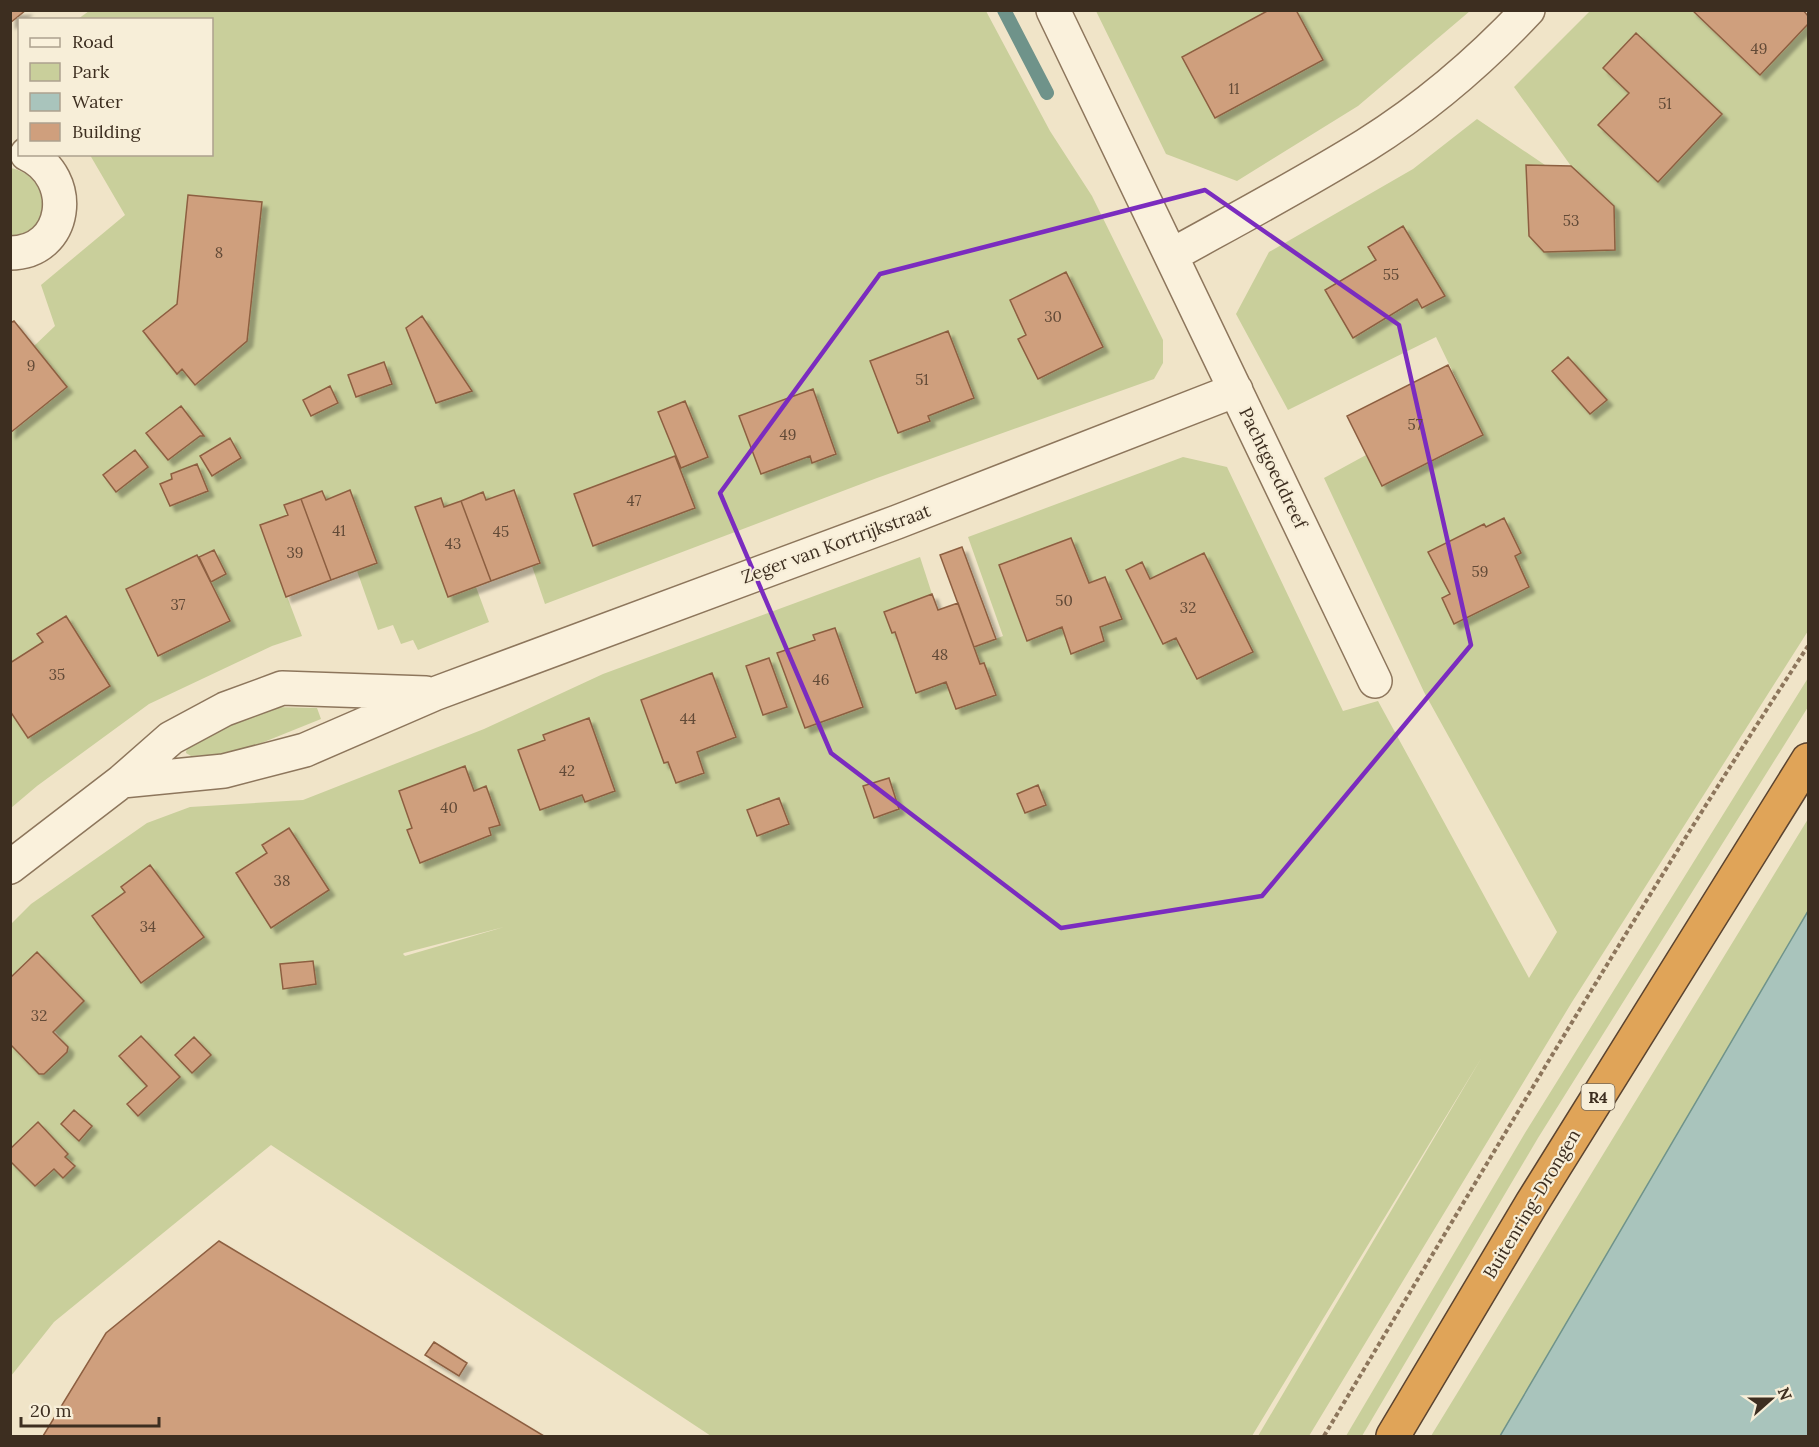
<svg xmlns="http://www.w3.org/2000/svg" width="1819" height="1447" font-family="Lora,serif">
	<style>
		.green { fill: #c9cf9b; fill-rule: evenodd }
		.water { fill: #a9c4bc; stroke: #6f938a; stroke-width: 1.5 }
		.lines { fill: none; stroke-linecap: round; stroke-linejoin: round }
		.stream { stroke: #6f938a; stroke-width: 14 }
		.building { fill: #cf9f7d; stroke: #8d5f41; stroke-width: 1.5; filter: url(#shadow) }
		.street-casing { stroke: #8d765c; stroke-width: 36 }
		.highway-casing { stroke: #5b4430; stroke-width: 36 }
		.path { stroke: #8d765c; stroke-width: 4; stroke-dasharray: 4.5 3; stroke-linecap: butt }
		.street { stroke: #faf1dc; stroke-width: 33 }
		.highway { stroke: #e0a458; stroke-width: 33 }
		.marked { fill: none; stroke: #7b2cbf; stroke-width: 4.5; stroke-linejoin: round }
		.labels { text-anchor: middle; stroke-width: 4.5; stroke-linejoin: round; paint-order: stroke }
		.number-label { font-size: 15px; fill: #624a37 }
		.shield { fill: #f7eed8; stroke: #756857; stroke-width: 1.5 }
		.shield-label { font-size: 16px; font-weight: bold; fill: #3d2e20 }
		.street-label { font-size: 18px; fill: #3d2e20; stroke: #f7eed8 }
	</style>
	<defs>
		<filter id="shadow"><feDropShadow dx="5.5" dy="5.5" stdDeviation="1.5" flood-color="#0004"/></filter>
	</defs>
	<rect width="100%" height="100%" fill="#f0e4c8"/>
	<path class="green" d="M 89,11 L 986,11 L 1050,131 L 1092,196 L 1163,340 L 1163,363 L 1154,379 L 877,478 L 545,604 L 532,566 L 540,562 L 514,491 L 486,500 L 483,492 L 444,507 L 441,498 L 415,507 L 448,596 L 476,587 L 489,622 L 418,650 L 413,640 L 401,644 L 393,625 L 378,630 L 357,571 L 377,563 L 350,491 L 326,500 L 322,491 L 284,505 L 288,515 L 260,525 L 302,636 L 272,646 L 149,704 L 37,786 L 11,808 L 10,711 L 28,738 L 110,686 L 66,616 L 38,634 L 43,642 L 11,663 L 11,433 L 67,387 L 34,346 L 55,326 L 41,285 L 125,215 L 90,155 L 212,154 L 212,20 L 78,19 ZM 261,202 L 247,341 L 195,385 L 182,369 L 177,374 L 143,332 L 177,304 ZM 422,316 L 472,390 L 472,391 L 436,403 L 407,328 ZM 384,362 L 392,384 L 356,397 L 348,375 ZM 330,386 L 338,403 L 311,416 L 303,400 ZM 813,389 L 836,454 L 812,463 L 810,456 L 761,473 L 739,416 ZM 685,401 L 708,457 L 681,468 L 658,412 ZM 181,406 L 204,436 L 200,436 L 168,460 L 147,433 ZM 135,450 L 148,467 L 116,492 L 103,475 ZM 675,456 L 694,508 L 593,546 L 574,494 ZM 197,465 L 208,491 L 170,506 L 161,484 L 172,479 L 171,474 ZM 214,550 L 226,574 L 211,582 L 229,621 L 158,655 L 126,589 L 197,555 L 199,557 Z
		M 1096,11 L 1269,11 L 1183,57 L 1215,118 L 1323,60 L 1296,11 L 1470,11 L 1358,106 L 1237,181 L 1166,154 Z
		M 1590,11 L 1692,11 L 1760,75 L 1808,24 L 1808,631 L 1572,1002 L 1309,1436 L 1258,1436 L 1482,1057 L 1252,1436 L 711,1436 L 271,1145 L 54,1322 L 11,1376 L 11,1161 L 35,1186 L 54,1169 L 63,1178 L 74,1166 L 65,1157 L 68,1154 L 38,1123 L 11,1149 L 11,1044 L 44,1074 L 67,1052 L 68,1047 L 11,978 L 11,924 L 31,904 L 147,823 L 190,807 L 303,800 L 484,729 L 603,674 L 920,557 L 932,594 L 884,612 L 892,633 L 895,632 L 916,692 L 946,682 L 956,709 L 995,695 L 984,663 L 980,664 L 974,647 L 1003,636 L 968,537 L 1183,457 L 1227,467 L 1343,711 L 1378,701 L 1529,978 L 1557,932 L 1424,692 L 1324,478 L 1366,455 L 1382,486 L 1483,435 L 1436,337 L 1288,410 L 1236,314 L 1269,252 L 1413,169 L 1477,119 L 1545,165 L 1526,166 L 1529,236 L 1544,252 L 1614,206 L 1571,166 L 1514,87 ZM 1636,33 L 1722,115 L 1658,182 L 1599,126 L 1629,93 L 1603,68 ZM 1403,226 L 1445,296 L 1423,308 L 1417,299 L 1353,337 L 1325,290 L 1376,260 L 1368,246 ZM 1568,357 L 1606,400 L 1590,414 L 1552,371 ZM 1504,518 L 1521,552 L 1515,556 L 1529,587 L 1455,624 L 1442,599 L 1450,594 L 1429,552 L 1484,524 L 1486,527 ZM 1204,553 L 1252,652 L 1176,638 L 1163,644 L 1127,570 L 1142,562 L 1150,579 ZM 999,565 L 1089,583 L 1105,577 L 1122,619 L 1100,627 L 1104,641 L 1072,654 L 1062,627 L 1026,640 ZM 835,628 L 863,707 L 805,727 L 778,653 L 815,640 L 814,635 ZM 769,658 L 786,706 L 763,714 L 746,666 ZM 712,674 L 697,752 L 704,773 L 676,783 L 668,762 L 664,763 L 641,700 ZM 589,718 L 615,791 L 585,802 L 582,795 L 540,810 L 518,750 L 545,740 L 543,735 ZM 465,766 L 474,791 L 485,786 L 499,825 L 489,828 L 491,835 L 420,862 L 407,830 L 412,828 L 399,791 ZM 889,778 L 899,809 L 874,818 L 863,786 ZM 779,798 L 789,824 L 757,836 ZM 289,828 L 329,890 L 271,927 L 236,873 L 267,853 L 262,845 ZM 150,865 L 204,936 L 141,983 L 93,917 L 125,892 L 122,886 ZM 504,927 L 405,956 L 403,954 L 404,953 ZM 313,961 L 316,984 L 283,989 L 280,964 ZM 141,1036 L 180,1077 L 138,1116 L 128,1104 L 147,1086 L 119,1056 ZM 194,1037 L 211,1055 L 192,1072 L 175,1055 ZM 74,1110 L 92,1126 L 79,1141 L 61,1124 Z
		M 11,168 C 54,177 51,236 11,235 Z
		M 1808,678 L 1808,707 L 1538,1138 L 1362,1436 L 1346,1436 L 1525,1133 Z
		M 271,707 L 317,708 L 321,719 L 234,754 L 191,756 L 186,753 L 187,746 L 223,725 Z
		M 1808,819 L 1808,911 L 1500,1436 L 1431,1436 Z"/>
	<path class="water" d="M 1808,911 L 1808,1436 L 1500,1436 Z"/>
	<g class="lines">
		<path class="stream" d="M 1004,10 L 1047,93"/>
	</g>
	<path class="building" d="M 10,10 L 26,10 L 10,23 Z
		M 1269,10 L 1296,10 L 1323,60 L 1215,118 L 1182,57 Z
		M 1692,10 L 1803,10 L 1808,16 L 1808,24 L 1760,75 Z
		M 1636,33 L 1722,114 L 1658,182 L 1598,125 L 1629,93 L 1603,68 Z
		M 1526,165 L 1571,166 L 1614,206 L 1615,250 L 1544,252 L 1529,236 Z
		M 188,195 L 262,202 L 247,341 L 195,385 L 182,369 L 177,374 L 143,331 L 177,304 Z
		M 1403,226 L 1445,296 L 1422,308 L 1417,299 L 1353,338 L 1325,290 L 1376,260 L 1368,247 Z
		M 1066,272 L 1103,347 L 1038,379 L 1018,339 L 1026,335 L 1010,300 Z
		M 422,316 L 472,391 L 436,403 L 406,328 Z
		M 14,321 L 67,387 L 10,433 L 10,323 Z
		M 948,331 L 974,398 L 928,416 L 930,421 L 898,433 L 870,361 Z
		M 1568,357 L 1607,400 L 1590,414 L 1552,371 Z
		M 384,362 L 392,384 L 356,397 L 348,375 Z
		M 1448,365 L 1483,435 L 1382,486 L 1347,416 Z
		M 330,386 L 338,403 L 311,416 L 303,400 Z
		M 813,389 L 836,454 L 812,463 L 810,456 L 761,474 L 739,416 Z
		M 685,401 L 708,457 L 681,468 L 658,412 Z
		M 181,406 L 204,436 L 200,436 L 168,460 L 146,433 Z
		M 230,438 L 241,458 L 212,476 L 200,456 Z
		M 135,450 L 148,467 L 116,492 L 103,475 Z
		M 675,456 L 695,508 L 593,546 L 574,494 Z
		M 197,464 L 208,491 L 170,506 L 160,484 L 172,479 L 171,474 Z
		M 350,490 L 377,563 L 331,580 L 301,499 L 322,491 L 326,500 Z
		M 514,490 L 540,563 L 491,581 L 461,501 L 483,492 L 486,500 Z
		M 441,498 L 444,507 L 461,501 L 491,581 L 448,597 L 415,507 Z
		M 301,499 L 331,580 L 286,597 L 260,525 L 288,515 L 284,505 Z
		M 1504,518 L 1521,553 L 1515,556 L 1529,587 L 1454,624 L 1442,598 L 1450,594 L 1428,552 L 1484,524 L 1486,527 Z
		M 1071,538 L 1089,583 L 1105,577 L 1122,619 L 1100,627 L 1104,641 L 1071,654 L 1062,627 L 1027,641 L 999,565 Z
		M 962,547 L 996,639 L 974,647 L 940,555 Z
		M 214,550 L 226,574 L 211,582 L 199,557 Z
		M 1204,553 L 1253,652 L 1197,679 L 1176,638 L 1163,644 L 1126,570 L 1142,562 L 1150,579 Z
		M 197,555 L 230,621 L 158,656 L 126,589 Z
		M 932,594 L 938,610 L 958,603 L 980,664 L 984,663 L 996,695 L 956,709 L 946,682 L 916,693 L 895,632 L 892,633 L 884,612 Z
		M 66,616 L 110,686 L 28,738 L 10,711 L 10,663 L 43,642 L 37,634 Z
		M 835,628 L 863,707 L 805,728 L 777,653 L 815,640 L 813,635 Z
		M 769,658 L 787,707 L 763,715 L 746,666 Z
		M 712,673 L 736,737 L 697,752 L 704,773 L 676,783 L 668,762 L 664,763 L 641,700 Z
		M 589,718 L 615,791 L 585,802 L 582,795 L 540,810 L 518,750 L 545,740 L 543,735 Z
		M 465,766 L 474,791 L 486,786 L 500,825 L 489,828 L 491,835 L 420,863 L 407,830 L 412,828 L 399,791 Z
		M 889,778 L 899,809 L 874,818 L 863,786 Z
		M 1038,785 L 1046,805 L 1025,813 L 1017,794 Z
		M 779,798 L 789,824 L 757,836 L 747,810 Z
		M 289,828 L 329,890 L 271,928 L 236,873 L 267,853 L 262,845 Z
		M 150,865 L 204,937 L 141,983 L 92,916 L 125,892 L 121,887 Z
		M 37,952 L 84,1001 L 53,1032 L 68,1047 L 67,1052 L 44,1074 L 39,1074 L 10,1044 L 10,978 Z
		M 313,961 L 316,984 L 283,989 L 280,964 Z
		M 141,1036 L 180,1077 L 138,1116 L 127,1104 L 147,1086 L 119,1056 Z
		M 194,1037 L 211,1055 L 192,1073 L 175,1055 Z
		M 74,1110 L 92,1126 L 79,1141 L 61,1124 Z
		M 38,1122 L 68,1154 L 65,1157 L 75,1166 L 63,1178 L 54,1169 L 35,1186 L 10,1161 L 10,1149 Z
		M 219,1241 L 544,1436 L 43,1436 L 106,1333 Z
		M 434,1342 L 467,1363 L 459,1376 L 425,1355 Z"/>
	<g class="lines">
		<g class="street-casing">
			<path id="street" d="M 1053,10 L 1375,681
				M 10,253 C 68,253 77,177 27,154
				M 1172,255 C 1237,219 1303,184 1366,145 C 1425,108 1480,61 1528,10
				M 122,781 L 224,771 L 305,750 L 434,694 L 897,522 L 1236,390
				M 10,867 L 122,781 L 171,738 L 225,709 L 282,688 L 426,693"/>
		</g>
		<g class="highway-casing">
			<path id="highway" d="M 1393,1436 L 1532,1203 L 1808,760"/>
		</g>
		<path class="path" d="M 1324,1436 C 1483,1171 1639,904 1808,646"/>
		<use href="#street" class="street"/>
		<use href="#highway" class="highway"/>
	</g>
	<path class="marked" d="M 1205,190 L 1399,325 L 1471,645 L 1262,896 L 1061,928 L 831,753 L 720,493 L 880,274 Z"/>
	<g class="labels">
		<g class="number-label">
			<text x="1759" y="54">49</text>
			<text x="1234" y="94">11</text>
			<text x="1665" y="109">51</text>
			<text x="1571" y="226">53</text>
			<text x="219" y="258">8</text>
			<text x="1391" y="280">55</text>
			<text x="1053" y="322">30</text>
			<text x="31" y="371">9</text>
			<text x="922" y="385">51</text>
			<text x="1415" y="430">57</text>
			<text x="788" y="440">49</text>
			<text x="634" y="506">47</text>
			<text x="339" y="536">41</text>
			<text x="501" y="537">45</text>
			<text x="453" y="549">43</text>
			<text x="295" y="558">39</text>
			<text x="1480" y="577">59</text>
			<text x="1064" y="606">50</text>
			<text x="178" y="610">37</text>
			<text x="1188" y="613">32</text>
			<text x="940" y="660">48</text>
			<text x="57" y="680">35</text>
			<text x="821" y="685">46</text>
			<text x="688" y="724">44</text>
			<text x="567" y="776">42</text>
			<text x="449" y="813">40</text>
			<text x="282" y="886">38</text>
			<text x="148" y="932">34</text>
			<text x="39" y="1021">32</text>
		</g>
		<rect class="shield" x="1581.5" y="1084" width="33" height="26" rx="4.5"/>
		<g class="shield-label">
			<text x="1598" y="1103">R4</text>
		</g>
		<g class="street-label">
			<text transform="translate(1273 468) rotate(64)" y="6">Pachtgoeddreef</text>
			<text transform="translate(836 544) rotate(-20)" y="6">Zeger van Kortrijkstraat</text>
			<text transform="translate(1532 1204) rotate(-59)" y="6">Buitenring-Drongen</text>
		</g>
	</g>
	<rect width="1819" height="1447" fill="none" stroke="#3d2e20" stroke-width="24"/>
	<rect x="18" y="18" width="195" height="138" fill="#f7eed8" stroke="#ada18e" stroke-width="1.5"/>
	<rect x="30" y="38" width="30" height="9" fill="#faf1dc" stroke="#ada18e" stroke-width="1.5"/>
	<text x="72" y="48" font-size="18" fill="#3d2e20">Road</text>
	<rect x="30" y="63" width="30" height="18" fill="#c9cf9b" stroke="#ada18e" stroke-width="1.5"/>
	<text x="72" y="78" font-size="18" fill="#3d2e20">Park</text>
	<rect x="30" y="93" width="30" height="18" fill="#a9c4bc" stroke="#ada18e" stroke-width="1.5"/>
	<text x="72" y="108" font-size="18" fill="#3d2e20">Water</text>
	<rect x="30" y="123" width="30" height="18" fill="#cf9f7d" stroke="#ada18e" stroke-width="1.5"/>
	<text x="72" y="138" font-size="18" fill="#3d2e20">Building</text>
	<g transform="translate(1771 1399) rotate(69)" stroke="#f7eed8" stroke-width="4.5" paint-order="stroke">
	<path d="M0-4.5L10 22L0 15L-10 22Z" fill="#3d2e20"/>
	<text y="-9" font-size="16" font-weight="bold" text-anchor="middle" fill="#3d2e20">N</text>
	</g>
	<path d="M21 1417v9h138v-9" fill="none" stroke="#3d2e20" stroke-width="3"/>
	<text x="30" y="1417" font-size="18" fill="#3d2e20" stroke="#f7eed8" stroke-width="4.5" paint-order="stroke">20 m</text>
</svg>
